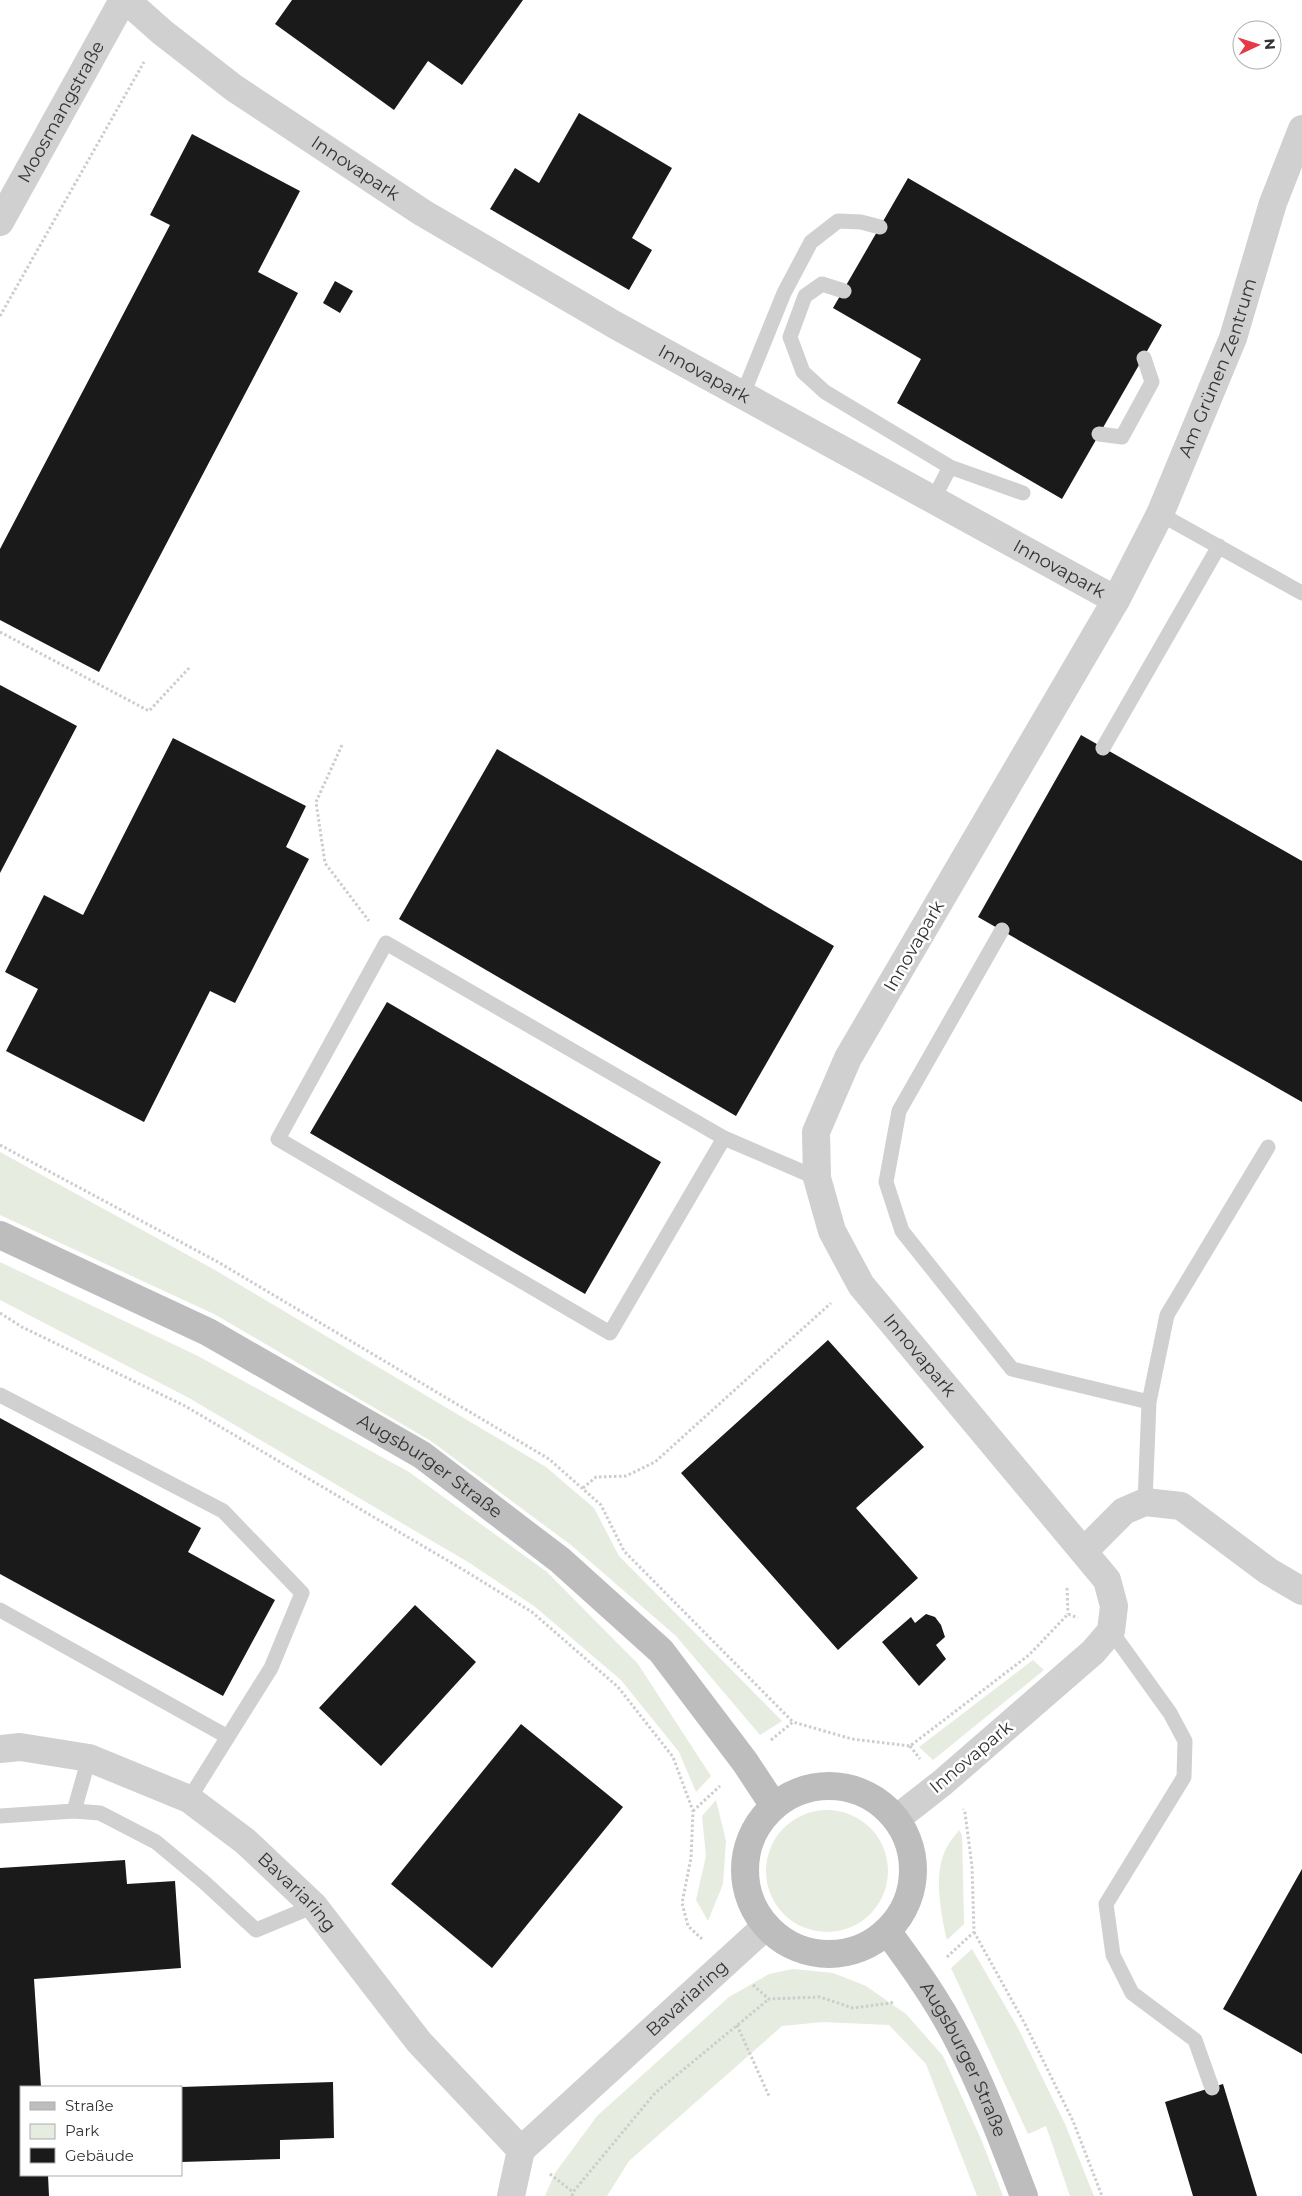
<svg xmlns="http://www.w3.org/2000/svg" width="1302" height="2196" font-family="Montserrat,sans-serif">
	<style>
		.green { fill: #e6ecdf }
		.building { fill: #1a1a1a }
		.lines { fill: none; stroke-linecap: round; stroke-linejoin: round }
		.path { stroke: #cdcdcd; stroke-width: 3; stroke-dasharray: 2.5 2.5; stroke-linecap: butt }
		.lane { stroke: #d0d0d0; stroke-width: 15 }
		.street { stroke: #d0d0d0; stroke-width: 28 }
		.secondary { stroke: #bdbdbd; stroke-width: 28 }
		.labels { text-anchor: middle; stroke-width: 5; stroke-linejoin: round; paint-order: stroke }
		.street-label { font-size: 18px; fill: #333; stroke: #fff }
	</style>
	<rect width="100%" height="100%" fill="#fff"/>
	<path class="green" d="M 0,1152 L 215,1270 L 546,1467 L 594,1508 L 619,1556 L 782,1721 L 760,1735 L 676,1636 L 571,1545 L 431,1441 L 216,1315 L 0,1215 Z
		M 0,1262 L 198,1356 L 409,1472 L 547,1572 L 638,1664 L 711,1776 L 696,1792 L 679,1752 L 621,1680 L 534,1606 L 468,1562 L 189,1398 L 0,1300 Z
		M 1033,1660 L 1044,1670 L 933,1760 L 919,1747 Z
		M 716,1800 L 726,1841 L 723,1884 L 708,1921 L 696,1900 L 706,1856 L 702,1816 Z
		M766 1871a61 61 0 1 1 122 0a61 61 0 1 1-122 0Z
		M 959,1830 L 962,1835 L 964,1924 L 947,1940 C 941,1915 933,1874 946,1849 C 949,1842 955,1836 959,1830 Z
		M 972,1949 L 1018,2028 L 1065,2124 L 1094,2196 L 1070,2196 L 1046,2126 L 1028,2134 L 951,1968 Z
		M 793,1969 L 833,1973 L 866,1986 L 906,2014 L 943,2056 L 981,2139 L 1003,2196 L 977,2196 L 926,2064 L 889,2025 L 823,2022 L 782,2026 L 629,2161 L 607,2196 L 545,2196 L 555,2173 L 597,2116 L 729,1997 L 769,1974 Z"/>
	<path class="building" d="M 292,0 L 523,0 L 462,85 L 428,61 L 394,110 L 275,24 Z
		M 579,113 L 672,168 L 632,238 L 652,250 L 629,290 L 490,209 L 515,168 L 539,183 Z
		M 192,134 L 300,191 L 258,272 L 298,293 L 99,672 L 0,620 L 0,549 L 170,225 L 150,215 Z
		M 908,178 L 1162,325 L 1062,499 L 897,403 L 921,359 L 833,308 Z
		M 335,281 L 353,291 L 340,313 L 323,303 Z
		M 0,685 L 77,726 L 0,873 Z
		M 1081,735 L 1302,861 L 1302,1102 L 978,917 Z
		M 173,738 L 306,806 L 286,847 L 309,859 L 235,1003 L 210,991 L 144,1122 L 6,1051 L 38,989 L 5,972 L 44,895 L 83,915 Z
		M 497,749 L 834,946 L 736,1116 L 399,919 Z
		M 387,1002 L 661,1162 L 585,1294 L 310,1133 Z
		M 828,1340 L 924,1447 L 856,1508 L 918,1578 L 838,1650 L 681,1473 Z
		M 0,1418 L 201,1528 L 188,1552 L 275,1600 L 223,1696 L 0,1574 Z
		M 415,1605 L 476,1662 L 381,1766 L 319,1708 Z
		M 926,1614 L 935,1617 L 941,1625 L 945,1637 L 936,1645 L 946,1659 L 919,1686 L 882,1642 L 911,1617 L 915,1623 Z
		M 521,1724 L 623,1807 L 492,1968 L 391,1884 Z
		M 125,1860 L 127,1884 L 175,1881 L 181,1968 L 34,1979 L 41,2087 L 21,2087 L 21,2175 L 48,2175 L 49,2196 L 0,2196 L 0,1868 Z
		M 1302,1869 L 1302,2054 L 1223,2009 Z
		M 333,2082 L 334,2138 L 280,2140 L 280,2159 L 181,2162 L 181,2087 Z
		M 1223,2084 L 1257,2196 L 1193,2196 L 1165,2102 Z"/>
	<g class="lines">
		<path class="path" d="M 0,316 L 144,62
			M 0,632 L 149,711 L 190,667
			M 342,745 L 316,802 L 325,863 L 369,921
			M 0,1145 L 218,1262 L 549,1459 L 601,1505 L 624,1551 L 793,1722
			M 0,1313 L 22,1327 L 185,1406 L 462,1569 L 532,1612 L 618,1687 L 673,1757 L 693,1811 L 691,1858 L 682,1903 L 688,1926 L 702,1939
			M 583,1488 L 596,1477 L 626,1476 L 655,1462 L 831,1303
			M 1067,1588 L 1068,1614
			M 771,1740 L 793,1722 L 852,1739 L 910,1746 L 1029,1655 L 1068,1614 L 1078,1618
			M 910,1746 L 920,1759
			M 693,1811 L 720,1786
			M 974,1932 L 1025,2024 L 1073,2121 L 1102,2196
			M 947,1957 L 974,1932 L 972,1866 L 965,1813 L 963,1809
			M 753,1985 L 769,1999 L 820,1997 L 853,2008 L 891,2003 L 894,2001
			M 737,2025 L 769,2096
			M 550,2174 L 573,2192
			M 572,2196 L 573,2192 L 655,2093 L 769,1999"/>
		<path class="lane" d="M 844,291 L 822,284 L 805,296 L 790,337 L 803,372 L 825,392 L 950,467
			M 743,394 L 784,293 L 811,242 L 838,221 L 861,222 L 880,227
			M 1099,434 L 1122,437 L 1152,382 L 1144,358
			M 933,500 L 950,467 L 1023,493
			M 1160,514 L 1302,593
			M 1103,748 L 1219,546
			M 1002,930 L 899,1111 L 886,1182 L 902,1231 L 1012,1369 L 1149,1402
			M 724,1138 L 610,1333 L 278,1139 L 386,943 L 724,1138 L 817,1178
			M 0,1395 L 223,1511 L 302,1593 L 271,1668 L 189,1799
			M 1145,1502 L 1149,1402 L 1167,1315 L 1268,1147
			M 0,1610 L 228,1737
			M 1111,1631 L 1170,1713 L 1185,1741 L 1184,1777 L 1106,1904 L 1113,1955 L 1132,1993 L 1195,2040 L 1212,2088
			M 74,1811 L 89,1758
			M 0,1816 L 74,1811 L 100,1813 L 156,1842 L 204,1882 L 256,1930 L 314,1906"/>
		<g class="street">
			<path id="s1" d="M 126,0 L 162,32 L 234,88 L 423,213 L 615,325 L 1116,600 L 848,1058 L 816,1132 L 817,1178 L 832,1231 L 861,1285 L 1107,1580 L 1114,1606 L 1111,1631 L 1093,1652 L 942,1783 L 896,1819"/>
			<path id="s2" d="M 0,222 L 123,0"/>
			<path id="s3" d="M 1116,600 L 1160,514 L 1233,338 L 1273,203 L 1302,129"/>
			<path d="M 1084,1551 L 1124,1511 L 1145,1502 L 1181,1506 L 1268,1571 L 1302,1591"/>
			<path id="s4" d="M 0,1749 L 20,1747 L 89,1758 L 189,1799 L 245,1841 L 314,1906 L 419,2042 L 521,2150"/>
			<path id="s5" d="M 511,2196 L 521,2150 L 766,1926"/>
		</g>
		<g class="secondary">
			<path id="s6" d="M 0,1235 L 208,1332 L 422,1455 L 560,1560 L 661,1651 L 745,1762 L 774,1806"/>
			<circle cx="829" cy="1870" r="84"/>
			<path id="s7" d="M 887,1931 C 913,1966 938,2001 958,2040 C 984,2089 1004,2144 1024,2196"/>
		</g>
	</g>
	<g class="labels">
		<g class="street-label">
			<text dy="6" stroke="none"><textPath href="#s2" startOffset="126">Moosmangstraße</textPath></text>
			<text dy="6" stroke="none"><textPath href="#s1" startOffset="285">Innovapark</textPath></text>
			<text dy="6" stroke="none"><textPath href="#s3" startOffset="254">Am Grünen Zentrum</textPath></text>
			<text dy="6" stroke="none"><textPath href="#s1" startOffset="690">Innovapark</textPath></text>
			<text dy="6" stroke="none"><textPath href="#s1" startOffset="1095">Innovapark</textPath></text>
			<text transform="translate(914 946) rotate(-60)" y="6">Innovapark</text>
			<text dy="6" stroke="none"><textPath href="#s1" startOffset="2025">Innovapark</textPath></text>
			<text dy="6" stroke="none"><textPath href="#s6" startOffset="489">Augsburger Straße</textPath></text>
			<text transform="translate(971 1757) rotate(-40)" y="6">Innovapark</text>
			<text dy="6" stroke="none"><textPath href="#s4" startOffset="341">Bavariaring</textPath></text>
			<text dy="6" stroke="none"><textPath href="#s5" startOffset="272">Bavariaring</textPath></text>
			<text dy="6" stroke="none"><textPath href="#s7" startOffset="150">Augsburger Straße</textPath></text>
		</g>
	</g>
	<rect x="20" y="2086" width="162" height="90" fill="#ffffff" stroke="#adadad"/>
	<rect x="30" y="2102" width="25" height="8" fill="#bdbdbd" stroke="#adadad"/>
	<text x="65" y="2111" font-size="15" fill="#333333">Straße</text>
	<rect x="30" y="2124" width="25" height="15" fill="#e6ecdf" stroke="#adadad"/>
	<text x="65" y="2136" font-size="15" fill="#333333">Park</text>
	<rect x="30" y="2148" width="25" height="15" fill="#1a1a1a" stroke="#adadad"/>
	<text x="65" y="2161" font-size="15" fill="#333333">Gebäude</text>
	<g transform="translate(1257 45) rotate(86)"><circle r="24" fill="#ffffff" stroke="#adadad"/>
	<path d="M0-4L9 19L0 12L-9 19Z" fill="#e63946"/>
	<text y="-8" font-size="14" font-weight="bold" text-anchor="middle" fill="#333333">N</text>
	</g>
</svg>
